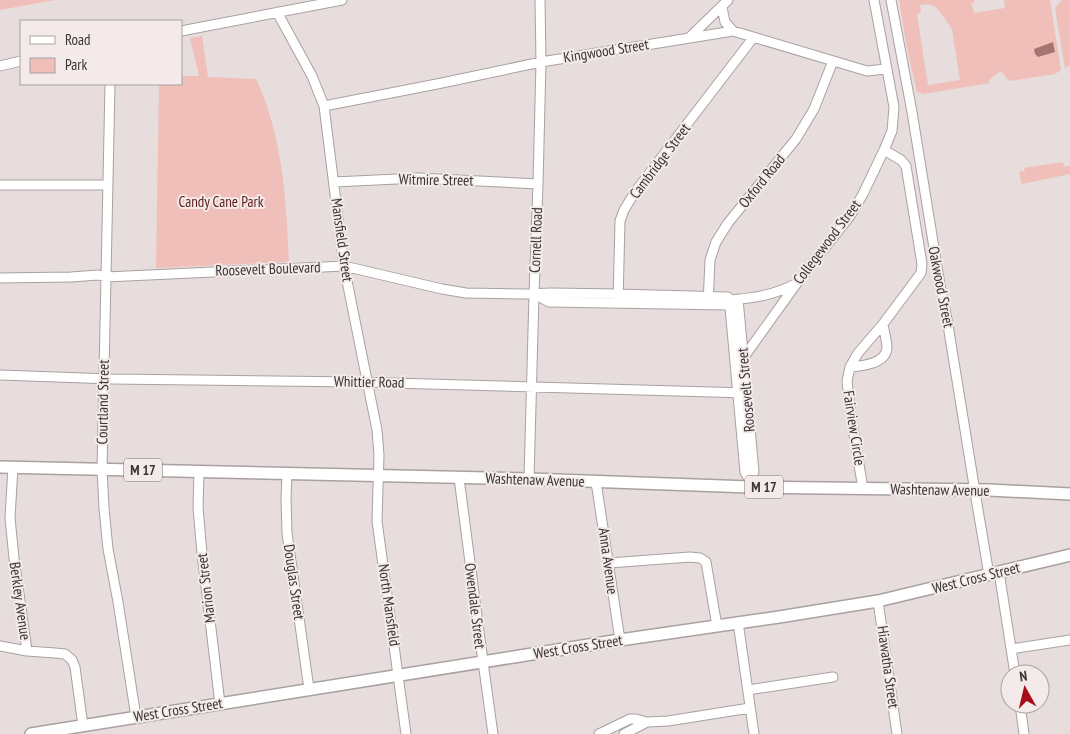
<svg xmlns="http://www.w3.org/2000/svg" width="1070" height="734" font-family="'PT Sans Narrow',sans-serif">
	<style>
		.green { fill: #f0bfba; fill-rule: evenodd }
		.water { fill: #a67570 }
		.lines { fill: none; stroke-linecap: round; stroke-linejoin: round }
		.minor-casing { stroke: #a9a1a0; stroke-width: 11 }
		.major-casing { stroke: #a9a1a0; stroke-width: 14 }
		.minor { stroke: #fff; stroke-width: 9 }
		.major { stroke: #fff; stroke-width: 11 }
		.labels { text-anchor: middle; stroke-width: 4; stroke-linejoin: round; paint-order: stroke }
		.shield { fill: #f3eae9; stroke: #716c6b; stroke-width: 1 }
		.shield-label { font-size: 14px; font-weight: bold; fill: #393635 }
		.street-label { font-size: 15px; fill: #393635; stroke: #f3eae9 }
		.park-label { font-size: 15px; fill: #5b1c1a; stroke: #f3eae9 }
	</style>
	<rect width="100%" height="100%" fill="#e6dddc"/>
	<path class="green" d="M 0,0 L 55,0 L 0,10 Z
		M 899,0 L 974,0 L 975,2 L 971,3 L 974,13 L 1005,8 L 1004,0 L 1050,0 L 1061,70 L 1055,74 L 1009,81 L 1001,71 L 988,81 L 990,83 L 923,94 L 917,92 L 907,48 ZM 927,4 L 934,6 L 940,12 L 952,29 L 960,80 L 928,85 L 917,14 L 921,12 L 920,5 Z
		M 1062,0 L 1070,0 L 1070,65 L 1065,68 L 1055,8 Z
		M 202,36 L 208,77 L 256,79 C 283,136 286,200 289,262 L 156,268 L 159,84 L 181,84 L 181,76 L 199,76 L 190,38 Z
		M 1063,162 L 1064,167 L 1070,166 L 1070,174 L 1022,184 L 1021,182 L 1019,172 L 1025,171 L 1024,168 Z"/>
	<path class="water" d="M 1053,42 L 1055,52 L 1038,57 L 1035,54 L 1034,49 Z"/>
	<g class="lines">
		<g class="minor-casing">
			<path id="minor" d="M 891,0 L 912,112 L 940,285 L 947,319 L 977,504 L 989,575
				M 722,7 L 725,22 L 733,31
				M 277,12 L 312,76 L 324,106 L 344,266 L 377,430 L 379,455 L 377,521 L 406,734
				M 181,31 L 342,0
				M 690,37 L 728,0
				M 0,66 L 21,61
				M 110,84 L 102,469 L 104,508 L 108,549 L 118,602 L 136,717
				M 324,106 L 437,84 L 541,62 L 733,31 L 867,71 L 886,69
				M 334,182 L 418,178 L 538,184
				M 0,185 L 108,185
				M 0,278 L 71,277 L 98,275 L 106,277 L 344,266 L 442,289 L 466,293 L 526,294 L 551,293 L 618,294 L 728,297 L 731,300 C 754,298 775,295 797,283
				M 536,295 L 549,302 L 727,305 L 731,300
				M 738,299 L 754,472 L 749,479
				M 730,300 L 730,308 L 745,472 L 749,479 L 750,487
				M 618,303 L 620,221 L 624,210 L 635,192 L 753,38
				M 708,304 L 710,260 L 716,242 L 728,223 L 796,139 L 814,109 L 833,61
				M 744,357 L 797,283 L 850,216 L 863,194 L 884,150 L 892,131 L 894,107 L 874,0
				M 850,367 C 861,366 886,364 887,348 C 887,341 884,331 883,324
				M 0,375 L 112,379 L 357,382 L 747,393
				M 13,467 L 10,518 L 14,558 L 27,651
				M 199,472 L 198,508 L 202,553 L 220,704
				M 287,474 L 286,498 L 287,533 L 309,689
				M 459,478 L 483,662 L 493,734
				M 529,479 L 534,294 L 538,184 L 541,62 L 540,0
				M 596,482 L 620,640
				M 863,489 L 851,416 L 847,381 L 850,367 L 858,353 L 883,324 L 921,273 L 922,264 L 906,166 L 901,160 L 884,150
				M 609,563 L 690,557 L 700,558 L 706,562 L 717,626
				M 999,572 L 1015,674
				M 878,601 L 897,734
				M 738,622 L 754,734
				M 0,646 L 27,651 L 55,653 L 65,654 L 72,660 L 75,667 L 83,726
				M 1011,649 L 1070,640
				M 748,690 L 833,677
				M 1020,704 L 1024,734
				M 647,722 L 668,721 L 750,708
				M 599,734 L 630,719 L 636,719 L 647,722 L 624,734"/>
		</g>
		<g class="major-casing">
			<path id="major" d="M 0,467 L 529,479 L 750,487 L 989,490 L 1070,494
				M 31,734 L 620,640 L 779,617 L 878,601 L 1070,555"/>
		</g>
		<use href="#minor" class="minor"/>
		<use href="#major" class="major"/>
	</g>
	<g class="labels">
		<g class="shield">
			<rect x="124" y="458.5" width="38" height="23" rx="4"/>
			<rect x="745" y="475.5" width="38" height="23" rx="4"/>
		</g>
		<g class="shield-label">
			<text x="143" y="475">M 17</text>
			<text x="764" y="492">M 17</text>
		</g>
		<g class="street-label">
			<text transform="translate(606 51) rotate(-9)" y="5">Kingwood Street</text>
			<text transform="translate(660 161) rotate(-53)" y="5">Cambridge Street</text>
			<text transform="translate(436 180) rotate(1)" y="5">Witmire Street</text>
			<text transform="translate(762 181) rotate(-51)" y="5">Oxford Road</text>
			<text transform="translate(342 240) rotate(82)" y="5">Mansfield Street</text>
			<text transform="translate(536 240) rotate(-88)" y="5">Cornell Road</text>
			<text transform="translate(827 242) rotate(-53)" y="5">Collegewood Street</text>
			<text transform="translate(268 269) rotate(-2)" y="5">Roosevelt Boulevard</text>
			<text transform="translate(941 287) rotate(79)" y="5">Oakwood Street</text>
			<text transform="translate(369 382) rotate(1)" y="5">Whittier Road</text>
			<text transform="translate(746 390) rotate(-95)" y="5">Roosevelt Street</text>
			<text transform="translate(103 402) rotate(-89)" y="5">Courtland Street</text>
			<text transform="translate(854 428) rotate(81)" y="5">Fairview Circle</text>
			<text transform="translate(535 480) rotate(2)" y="5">Washtenaw Avenue</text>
			<text transform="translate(940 490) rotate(1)" y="5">Washtenaw Avenue</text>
			<text transform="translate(608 561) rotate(82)" y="5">Anna Avenue</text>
			<text transform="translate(976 578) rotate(-14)" y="5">West Cross Street</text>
			<text transform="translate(294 582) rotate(82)" y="5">Douglas Street</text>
			<text transform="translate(206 588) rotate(-97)" y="5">Marion Street</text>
			<text transform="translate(20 601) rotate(82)" y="5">Berkley Avenue</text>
			<text transform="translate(389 605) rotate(82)" y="5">North Mansfield</text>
			<text transform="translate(475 606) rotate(83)" y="5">Owendale Street</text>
			<text transform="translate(578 647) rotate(-9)" y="5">West Cross Street</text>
			<text transform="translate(888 667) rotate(82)" y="5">Hiawatha Street</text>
			<text transform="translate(178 710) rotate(-9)" y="5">West Cross Street</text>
		</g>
		<g class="park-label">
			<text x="221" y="207">Candy Cane Park</text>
		</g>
	</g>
	<rect x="20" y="20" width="162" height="65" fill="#f3eae9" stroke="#a9a2a1"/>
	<rect x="30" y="36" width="25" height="8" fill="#ffffff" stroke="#a9a2a1"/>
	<text x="65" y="45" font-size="15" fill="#393635">Road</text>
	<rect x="30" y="58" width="25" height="15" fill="#f0bfba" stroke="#a9a2a1"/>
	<text x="65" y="70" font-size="15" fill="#393635">Park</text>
	<g transform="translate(1025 689) rotate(352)"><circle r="24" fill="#f3eae9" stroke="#a9a2a1"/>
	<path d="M0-4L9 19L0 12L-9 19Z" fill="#a50d1b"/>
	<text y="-8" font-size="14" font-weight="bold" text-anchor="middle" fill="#393635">N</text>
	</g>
</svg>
